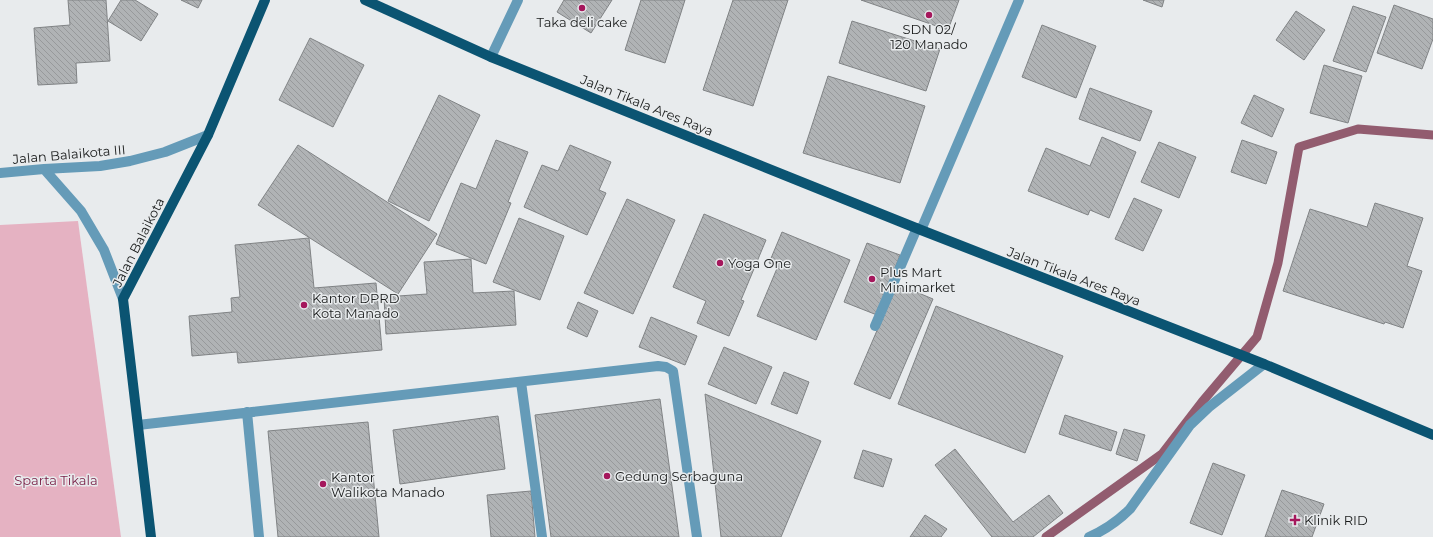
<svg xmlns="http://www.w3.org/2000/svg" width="1433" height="537" font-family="Montserrat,sans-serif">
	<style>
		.park { fill: #e5b2c2 }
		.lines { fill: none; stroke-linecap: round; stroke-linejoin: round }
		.stream { stroke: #925c6f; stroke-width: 9 }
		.building { fill: url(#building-back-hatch); stroke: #808385 }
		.minor { stroke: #659bb8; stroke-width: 10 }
		.major { stroke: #0b5472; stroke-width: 10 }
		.poi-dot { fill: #a5175c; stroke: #e8ebed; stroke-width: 1.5 }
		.labels { text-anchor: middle; stroke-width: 3; stroke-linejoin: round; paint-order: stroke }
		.poi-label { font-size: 13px; fill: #181a1a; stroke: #e8ebed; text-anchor: start }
		.street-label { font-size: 13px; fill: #181a1a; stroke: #e8ebed }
		.park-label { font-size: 13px; fill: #771c44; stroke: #e8ebed }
	</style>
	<defs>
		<pattern id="building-back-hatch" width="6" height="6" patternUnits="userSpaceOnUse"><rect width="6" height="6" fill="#b0b3b5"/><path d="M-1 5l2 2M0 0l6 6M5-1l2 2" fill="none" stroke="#97999b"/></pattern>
	</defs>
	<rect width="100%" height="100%" fill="#e8ebed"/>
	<path class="park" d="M 78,221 L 121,537 L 0,537 L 0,225 Z"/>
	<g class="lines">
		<path class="stream" d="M 1046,537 L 1162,454 L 1202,402 L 1257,337 L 1278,263 L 1299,147 L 1358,129 L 1433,135"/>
	</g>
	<path class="building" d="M 68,0 L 106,0 L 110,61 L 76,63 L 77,83 L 38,85 L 34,28 L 70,25 Z
		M 121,0 L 135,0 L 158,14 L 141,41 L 108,21 Z
		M 181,0 L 202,0 L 198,8 Z
		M 564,0 L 612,0 L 591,33 L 557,12 Z
		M 641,0 L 685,0 L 665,63 L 625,50 Z
		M 733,0 L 788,0 L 753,106 L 703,90 Z
		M 861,0 L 959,0 L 948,30 Z
		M 1143,0 L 1164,0 L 1162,7 Z
		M 1394,5 L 1433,19 L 1433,39 L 1422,69 L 1377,53 Z
		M 1353,6 L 1386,17 L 1366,72 L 1333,61 Z
		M 1296,11 L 1325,30 L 1304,60 L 1276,40 Z
		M 852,21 L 940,49 L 926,91 L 839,63 Z
		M 1042,25 L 1096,46 L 1076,98 L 1022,77 Z
		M 310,38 L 364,65 L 333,127 L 279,100 Z
		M 1324,65 L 1362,76 L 1348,123 L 1310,113 Z
		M 828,76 L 925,106 L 900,183 L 803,153 Z
		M 1090,88 L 1152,111 L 1140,141 L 1079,119 Z
		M 439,95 L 480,115 L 429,221 L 388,201 Z
		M 1254,95 L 1284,109 L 1272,137 L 1241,123 Z
		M 1102,137 L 1136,152 L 1109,218 L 1090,210 L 1088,215 L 1028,191 L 1046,148 L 1090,166 Z
		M 496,140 L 528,152 L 508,202 L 511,203 L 486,264 L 436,244 L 461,183 L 476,189 Z
		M 1242,140 L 1277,152 L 1266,184 L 1231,172 Z
		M 1159,142 L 1196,157 L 1179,198 L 1141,182 Z
		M 298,145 L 437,234 L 398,294 L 258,205 Z
		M 570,145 L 611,162 L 599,190 L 606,193 L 587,235 L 524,207 L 542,165 L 558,171 Z
		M 1134,198 L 1162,210 L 1143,251 L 1115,239 Z
		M 627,199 L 675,220 L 633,314 L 584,293 Z
		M 1375,203 L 1423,218 L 1407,266 L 1422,271 L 1403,328 L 1385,322 L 1384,324 L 1283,291 L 1310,209 L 1367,227 Z
		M 704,214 L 766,240 L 741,300 L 744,301 L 729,336 L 697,323 L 706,301 L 673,287 Z
		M 519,218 L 564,236 L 540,300 L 493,282 Z
		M 782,232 L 850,260 L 816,340 L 757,316 L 778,266 L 769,263 Z
		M 309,238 L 314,288 L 376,283 L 382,350 L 238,363 L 237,352 L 192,356 L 189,316 L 232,312 L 231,298 L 240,297 L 235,245 Z
		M 867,243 L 900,255 L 877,315 L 844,302 Z
		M 471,259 L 473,293 L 514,291 L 516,325 L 386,334 L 384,297 L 427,294 L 424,262 Z
		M 897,284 L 933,299 L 890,399 L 854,384 Z
		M 578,302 L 598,311 L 587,337 L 567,328 Z
		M 936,306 L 1063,356 L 1025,453 L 898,404 Z
		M 651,317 L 697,336 L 685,365 L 639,347 Z
		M 724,347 L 772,367 L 756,404 L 708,384 Z
		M 784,372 L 809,382 L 797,414 L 771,404 Z
		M 705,394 L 821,441 L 781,537 L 721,537 Z
		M 660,399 L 679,537 L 551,537 L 535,415 Z
		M 1065,415 L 1117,432 L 1111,451 L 1059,434 Z
		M 498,416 L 505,469 L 400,484 L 393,430 Z
		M 368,422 L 379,537 L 278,537 L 268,431 Z
		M 1124,429 L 1145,435 L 1137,461 L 1116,454 Z
		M 955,449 L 1013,522 L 1049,495 L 1063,513 L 1033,537 L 992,537 L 935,465 Z
		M 863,450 L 892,459 L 883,487 L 854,478 Z
		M 1213,463 L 1245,475 L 1222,535 L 1190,523 Z
		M 1282,490 L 1324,504 L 1312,537 L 1265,537 Z
		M 531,491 L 535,537 L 491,537 L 487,495 Z
		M 925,515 L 947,529 L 941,537 L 910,537 Z"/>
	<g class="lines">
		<path class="minor" d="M 491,57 L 518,0
			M 44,169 L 81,211 L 104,250 L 123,299
			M 0,173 L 44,169 L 100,166 L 130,161 L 165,152 L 208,135
			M 921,230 L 1019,0
			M 875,326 L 917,228
			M 521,382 L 542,537
			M 247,412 L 259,537
			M 138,425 L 658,366 L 666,367 L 673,371 L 697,537
			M 1089,537 C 1105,530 1118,521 1130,509 L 1190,425 L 1209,407 L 1264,364"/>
		<path class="major" d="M 365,0 L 491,57 L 921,230 L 1264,364 L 1433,435
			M 151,537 L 123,299 L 208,135 L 265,0"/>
	</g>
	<g class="poi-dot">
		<circle cx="582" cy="8" r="4"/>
		<circle cx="929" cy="15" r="4"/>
		<circle cx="720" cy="263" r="4"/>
		<circle cx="872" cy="279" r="4"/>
		<circle cx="304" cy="305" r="4"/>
		<circle cx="607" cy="476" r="4"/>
		<circle cx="323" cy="484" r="4"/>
		<path d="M1293 514h4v4h4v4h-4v4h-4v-4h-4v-4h4z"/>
	</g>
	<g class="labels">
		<g class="poi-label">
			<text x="582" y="27" text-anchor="middle">Taka deli cake</text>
			<text x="929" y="34" text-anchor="middle">SDN 02/<tspan x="929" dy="15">120 Manado</tspan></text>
			<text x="728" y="268">Yoga One</text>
			<text x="880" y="277">Plus Mart<tspan x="880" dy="15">Minimarket</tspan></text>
			<text x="312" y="303">Kantor DPRD<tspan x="312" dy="15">Kota Manado</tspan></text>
			<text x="615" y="481">Gedung Serbaguna</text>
			<text x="331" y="482">Kantor<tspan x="331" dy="15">Walikota Manado</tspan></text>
			<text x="1304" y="525">Klinik RID</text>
		</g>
		<g class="street-label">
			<text transform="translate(647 105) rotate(22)" y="5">Jalan Tikala Ares Raya</text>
			<text transform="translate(69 154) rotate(-5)" y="5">Jalan Balaikota III</text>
			<text transform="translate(138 242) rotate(-63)" y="5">Jalan Balaikota</text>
			<text transform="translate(1074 276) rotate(21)" y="5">Jalan Tikala Ares Raya</text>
		</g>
		<g class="park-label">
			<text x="56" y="485">Sparta Tikala</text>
		</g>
	</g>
</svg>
